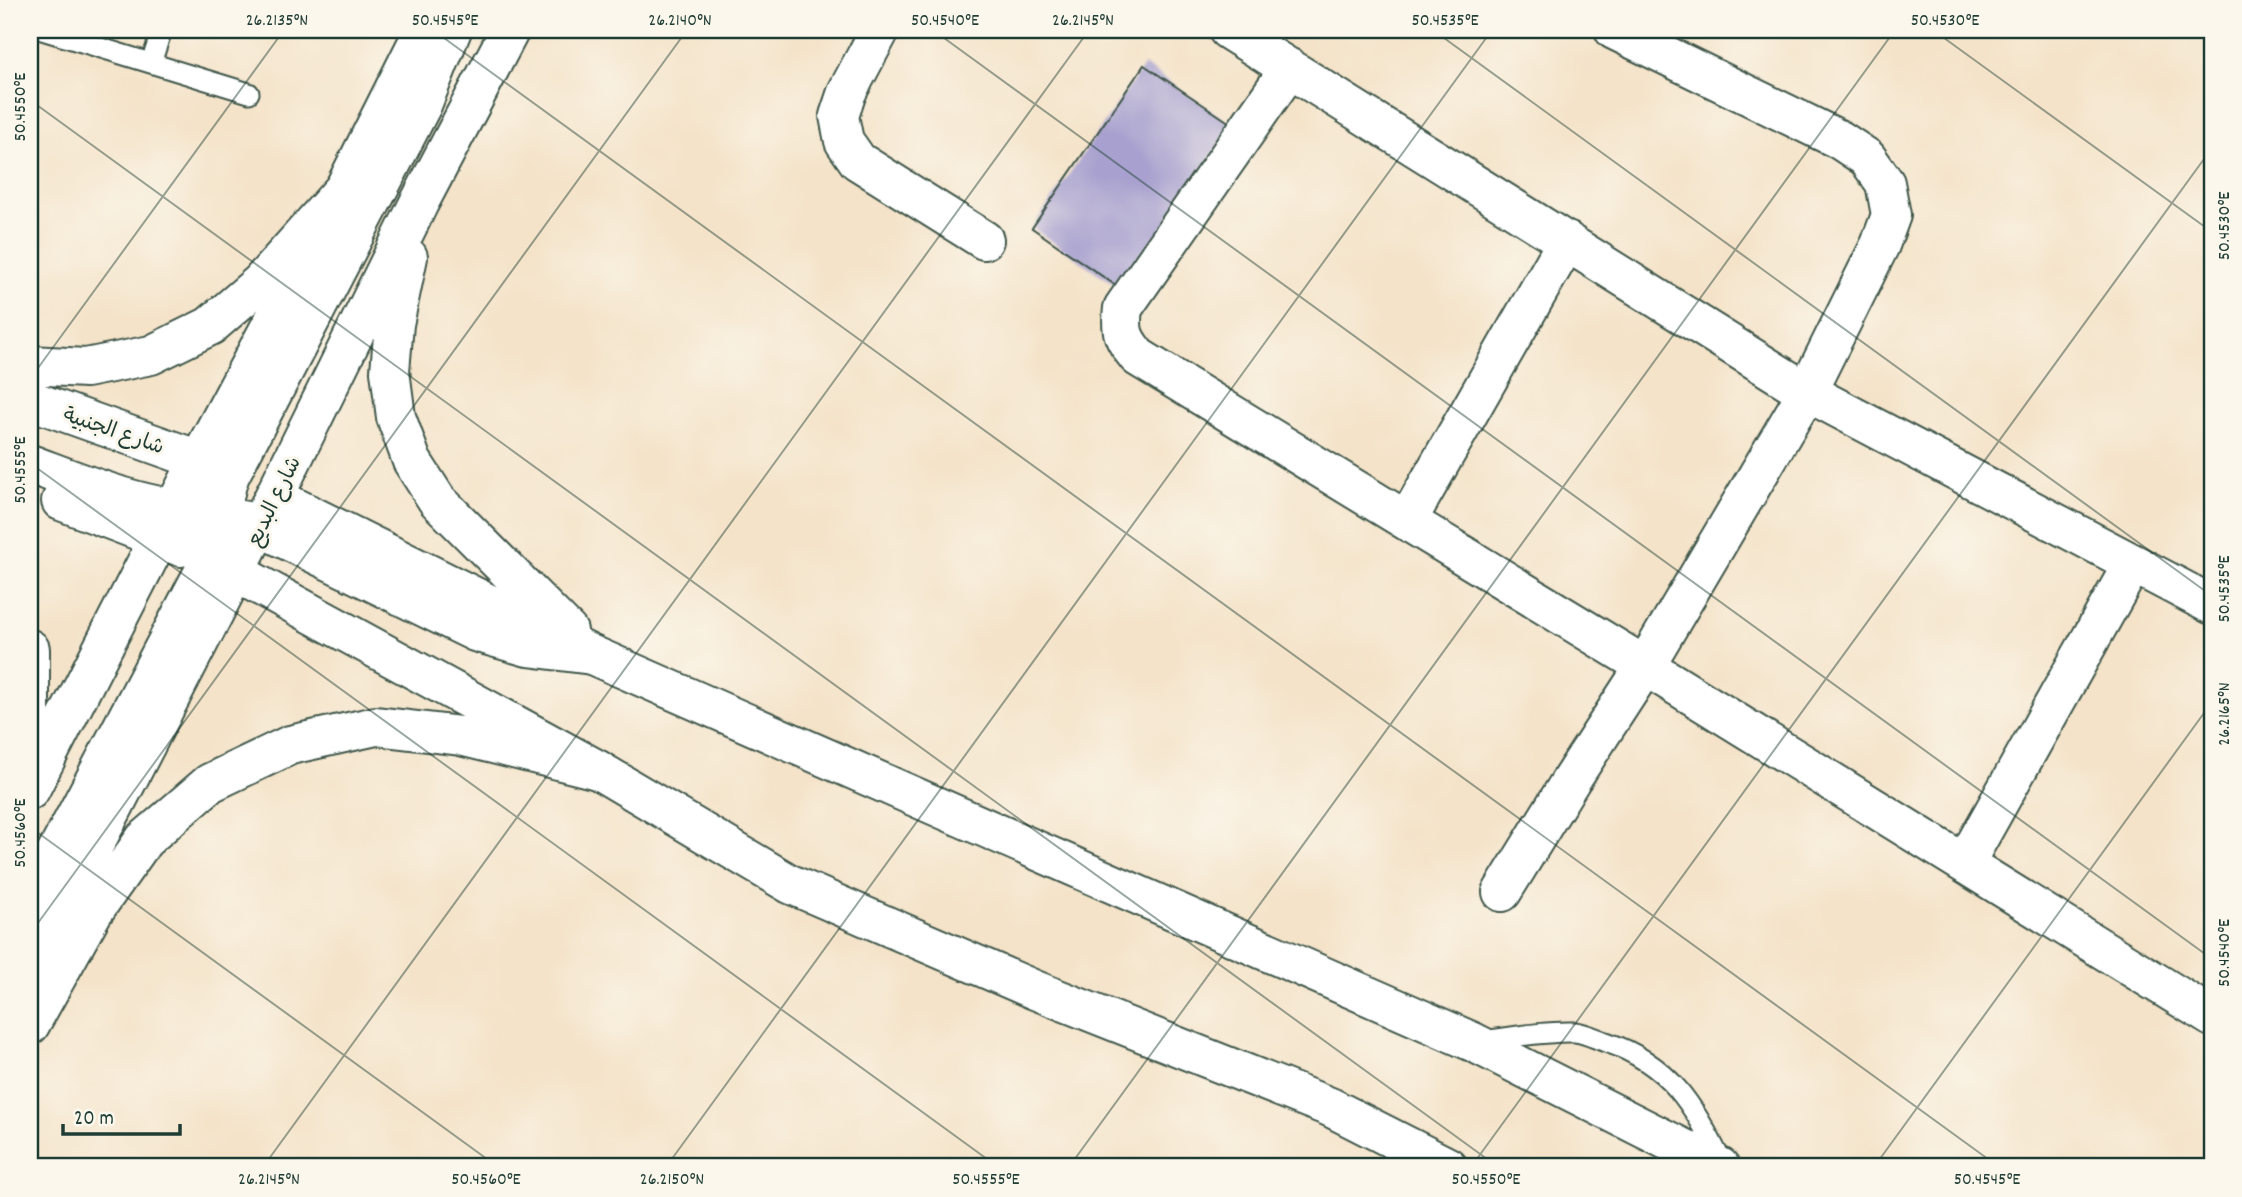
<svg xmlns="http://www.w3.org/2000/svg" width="2242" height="1197" font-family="Dekko,'Playpen Sans Arabic',sans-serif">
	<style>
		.building { fill: #a8a1cf }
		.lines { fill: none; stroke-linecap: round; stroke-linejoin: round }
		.lane-casing { stroke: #3f564a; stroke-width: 23 }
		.street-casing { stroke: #3f564a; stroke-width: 42 }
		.secondary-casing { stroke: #3f564a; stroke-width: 42 }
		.primary-casing { stroke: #3f564a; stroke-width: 42 }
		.lane { stroke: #fff; stroke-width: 19 }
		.street { stroke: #fff; stroke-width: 38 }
		.secondary { stroke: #fff; stroke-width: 38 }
		.primary { stroke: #fff; stroke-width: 38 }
		.ticks { fill: none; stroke: #1f3d34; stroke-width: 2; stroke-opacity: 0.45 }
		.labels { text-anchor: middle; stroke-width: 6; stroke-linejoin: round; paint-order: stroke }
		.street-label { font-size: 21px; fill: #1f3d34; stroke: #fbf7ec }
		.neatline { fill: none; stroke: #1f3d34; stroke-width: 2.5 }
		.ticks-label { font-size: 18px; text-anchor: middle; fill: #1f3d34 }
	</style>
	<rect width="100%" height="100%" fill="#fbf7ec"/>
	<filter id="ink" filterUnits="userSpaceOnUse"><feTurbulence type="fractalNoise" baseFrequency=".0143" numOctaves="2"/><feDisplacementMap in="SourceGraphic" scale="14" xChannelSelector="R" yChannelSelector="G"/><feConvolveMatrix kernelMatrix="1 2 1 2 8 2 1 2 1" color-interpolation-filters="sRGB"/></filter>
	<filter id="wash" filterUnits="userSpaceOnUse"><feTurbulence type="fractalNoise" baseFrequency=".00686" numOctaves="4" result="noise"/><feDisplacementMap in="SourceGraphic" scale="28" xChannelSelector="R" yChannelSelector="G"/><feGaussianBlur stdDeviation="1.57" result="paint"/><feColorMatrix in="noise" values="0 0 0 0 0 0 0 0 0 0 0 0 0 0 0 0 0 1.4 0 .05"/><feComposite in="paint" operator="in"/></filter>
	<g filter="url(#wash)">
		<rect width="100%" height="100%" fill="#f4e3c9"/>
		<g id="blocks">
			<path class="building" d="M 1144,65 L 1233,125 L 1121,289 L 1032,228 Z"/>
		</g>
	</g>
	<g filter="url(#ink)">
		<use href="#blocks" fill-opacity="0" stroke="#3f564a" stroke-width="2"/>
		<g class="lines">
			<g class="lane-casing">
				<path id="lane" d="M 42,30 L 249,93
					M 151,63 L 162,30
					M 1483,1041 C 1513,1037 1545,1031 1575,1032 C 1585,1033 1597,1039 1606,1042 C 1669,1063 1695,1106 1722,1163"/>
			</g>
			<g class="street-casing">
				<path id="street" d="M 880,30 L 847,92 L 839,116 L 844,141 L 858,161 L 984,240
					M 1228,30 L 1807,392 L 2212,605
					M 1290,68 L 1123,308 C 1120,332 1123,339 1138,357 L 1645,666 L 2212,1017
					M 1407,521 L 1567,241
					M 1965,863 L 2132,565
					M 1502,892 L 1571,780 L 1645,666 L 1807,392 L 1880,245 L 1891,215 L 1885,183 L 1867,158 L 1840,140 L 1614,30"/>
			</g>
			<g class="secondary-casing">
				<path id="secondary" d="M 510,30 L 419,203 L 274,497 L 592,655 L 1473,1042 L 1720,1167
					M 408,257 L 394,324 L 390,371 L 396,417 L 412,461 L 437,500 L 568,631
					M 199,460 L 344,189 L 424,30
					M 237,573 L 598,770 L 790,884 L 1035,990 L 1330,1107 L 1448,1167"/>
			</g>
			<g class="primary-casing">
				<path id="primary" d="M 30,365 L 86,368 L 151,355 L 210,326 L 260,283 L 344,189
					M 30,400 L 199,460 L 223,471
					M 30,464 C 79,482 148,511 200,510
					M 61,501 L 181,547
					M 159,538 C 187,522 215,514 248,521 L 475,632 L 528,647 L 592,655
					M 237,573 C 221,543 218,507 230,475 L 422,105 L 452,30
					M 30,649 L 30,711
					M 30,790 L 199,460
					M 30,903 L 210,560 C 216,524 212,493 199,460
					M 30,969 L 274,497
					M 30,1025 L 93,912 L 144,840 L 210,783 L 290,745 L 376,726 L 461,736 L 598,770"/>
			</g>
			<use href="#lane" class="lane"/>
			<use href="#street" class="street"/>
			<use href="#secondary" class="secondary"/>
			<use href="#primary" class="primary"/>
		</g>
	</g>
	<path class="ticks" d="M 433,30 L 1999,1167M 933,30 L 2212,959M 1433,30 L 2212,596M 1933,30 L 2212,232M 30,100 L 1498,1167M 30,379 L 284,30M 30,463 L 998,1167M 30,827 L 498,1167M 30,934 L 687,30M 263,1167 L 1089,30M 666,1167 L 1492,30M 1069,1167 L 1895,30M 1471,1167 L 2212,148M 1874,1167 L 2212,702"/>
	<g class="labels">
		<g class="street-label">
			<text transform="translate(114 430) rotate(19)" y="7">شارع الجنبية</text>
			<text transform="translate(273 501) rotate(-64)" y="7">شارع البديع</text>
		</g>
	</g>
	<rect width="2242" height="1197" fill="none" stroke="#fbf7ec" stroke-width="77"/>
	<path d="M63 1124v10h117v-10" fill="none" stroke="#1f3d34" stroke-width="3.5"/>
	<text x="74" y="1124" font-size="21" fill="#1f3d34" stroke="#fbf7ec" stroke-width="5" paint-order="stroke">20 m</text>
	<rect x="38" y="38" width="2166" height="1120" class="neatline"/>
	<g class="ticks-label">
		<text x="277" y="25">26.2135°N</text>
		<text x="445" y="25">50.4545°E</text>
		<text x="680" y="25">26.2140°N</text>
		<text x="945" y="25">50.4540°E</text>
		<text x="1083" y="25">26.2145°N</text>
		<text x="1445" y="25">50.4535°E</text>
		<text x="1945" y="25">50.4530°E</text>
		<text transform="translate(19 107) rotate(-90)" y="6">50.4550°E</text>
		<text transform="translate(2223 226) rotate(-90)" y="6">50.4530°E</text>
		<text transform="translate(19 470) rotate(-90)" y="6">50.4555°E</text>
		<text transform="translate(2223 589) rotate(-90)" y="6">50.4535°E</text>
		<text transform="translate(2223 714) rotate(-90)" y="6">26.2165°N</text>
		<text transform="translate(19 833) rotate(-90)" y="6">50.4560°E</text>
		<text transform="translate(2223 953) rotate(-90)" y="6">50.4540°E</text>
		<text x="269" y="1184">26.2145°N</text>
		<text x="486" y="1184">50.4560°E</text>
		<text x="672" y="1184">26.2150°N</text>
		<text x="986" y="1184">50.4555°E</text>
		<text x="1486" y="1184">50.4550°E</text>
		<text x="1987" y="1184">50.4545°E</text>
	</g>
</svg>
